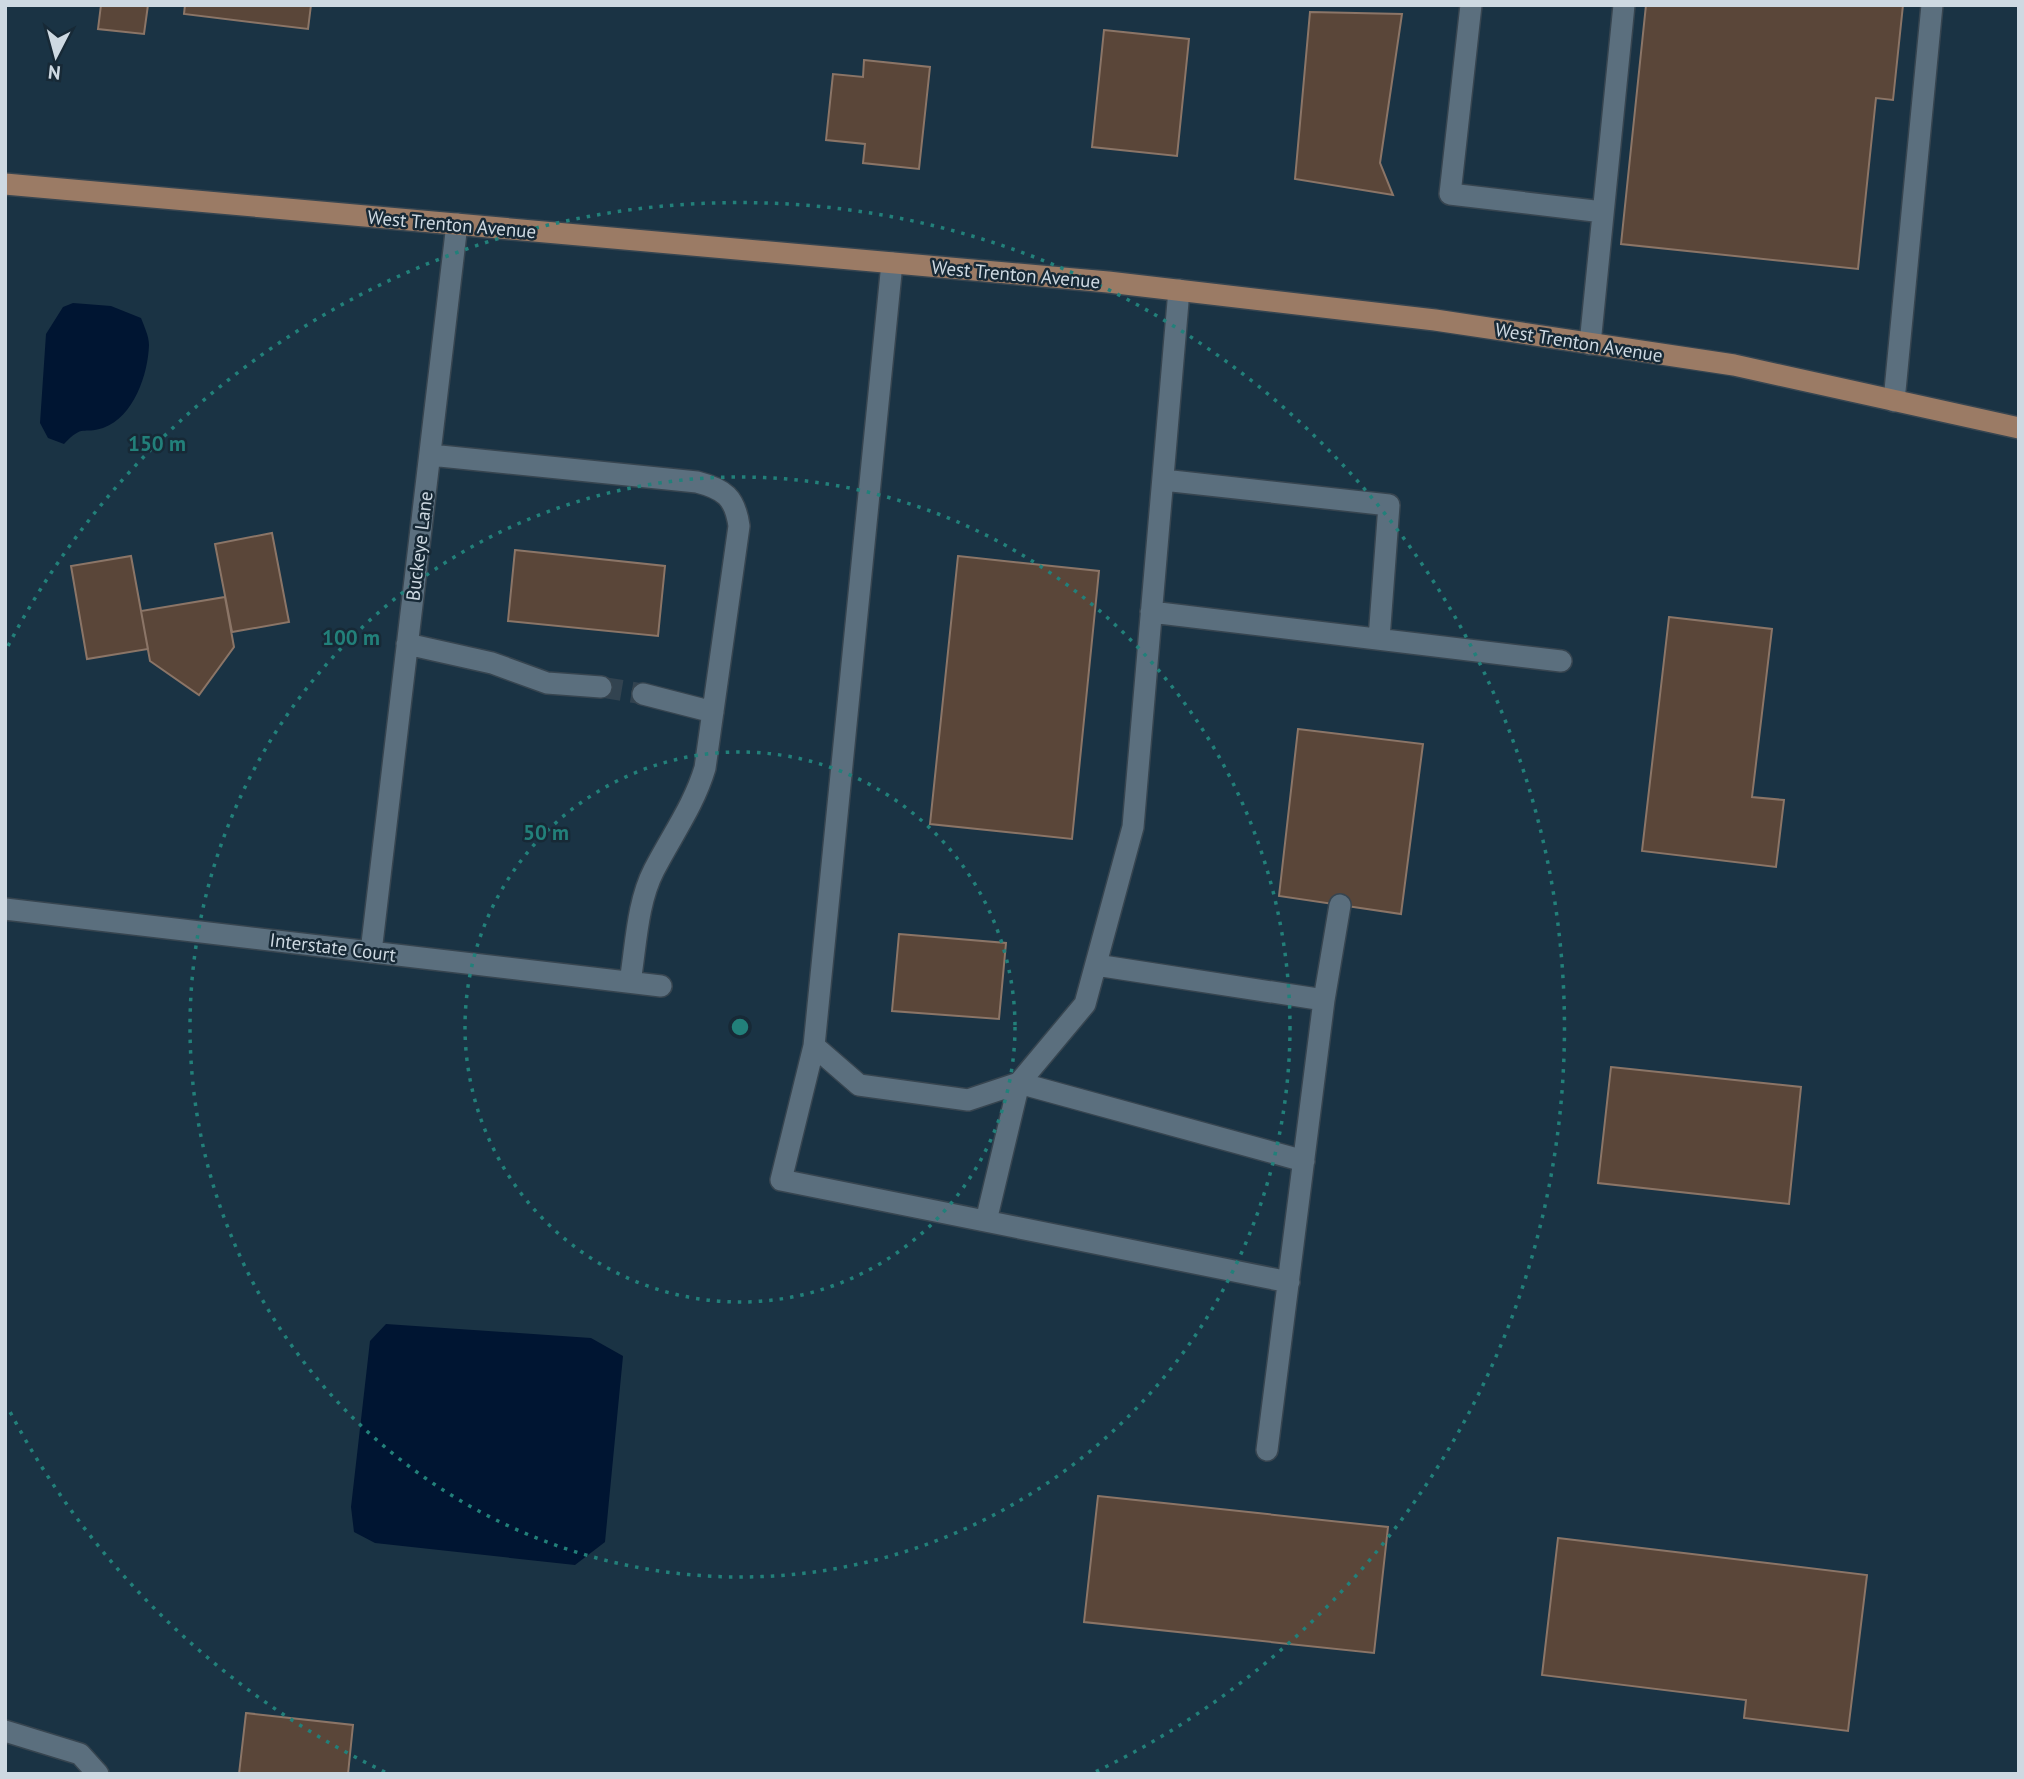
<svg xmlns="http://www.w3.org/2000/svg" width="2024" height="1779" font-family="'PT Sans',sans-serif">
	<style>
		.built { fill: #1a3344 }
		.water { fill: #001532 }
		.building { fill: #5a4639; stroke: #8b7567; stroke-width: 2 }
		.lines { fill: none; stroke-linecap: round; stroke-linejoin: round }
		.minor-tunnel { stroke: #324350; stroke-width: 21; stroke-dasharray: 21 10; stroke-linecap: butt }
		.minor-casing { stroke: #374550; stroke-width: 24 }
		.major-casing { stroke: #374550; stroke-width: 24 }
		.minor { stroke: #5b6f7e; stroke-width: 21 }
		.major { stroke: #9b7b65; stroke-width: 21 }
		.ring { fill: none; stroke: #22807a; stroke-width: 3.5; stroke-dasharray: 3.5 7 }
		.labels { text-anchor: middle; stroke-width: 5; stroke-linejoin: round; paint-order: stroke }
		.street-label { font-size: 19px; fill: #ced9e2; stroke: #172936 }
		.centre { fill: #22807a; stroke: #172936; stroke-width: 3.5 }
		.ring-label { font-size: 21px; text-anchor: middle; font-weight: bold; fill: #22807a; stroke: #172936; stroke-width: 5; stroke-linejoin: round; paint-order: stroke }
	</style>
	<rect width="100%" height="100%" fill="#172936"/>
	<path class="built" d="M 5,5 L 2019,5 L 2019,1774 L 5,1774 Z"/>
	<path class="water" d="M 73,303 L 111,306 L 141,318 C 144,326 149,336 149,345 C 148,374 134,417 103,428 C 82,435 84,423 64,444 L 48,438 L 40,423 L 46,334 L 63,307 Z
		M 386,1324 L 591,1338 L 623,1356 L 605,1542 L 575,1565 L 375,1543 L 354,1532 L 351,1507 L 370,1341 Z"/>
	<path class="building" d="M 101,5 L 148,5 L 144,34 L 98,29 Z
		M 185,5 L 311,5 L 308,29 L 184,14 Z
		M 1646,5 L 1903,5 L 1893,100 L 1876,98 L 1858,269 L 1621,244 Z
		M 1310,12 L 1402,14 L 1380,163 L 1393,195 L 1295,179 Z
		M 1104,30 L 1189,39 L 1177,156 L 1092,147 Z
		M 864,60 L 930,67 L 919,169 L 863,163 L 865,144 L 826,140 L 833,74 L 863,77 Z
		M 272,533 L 289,622 L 232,632 L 215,544 Z
		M 515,550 L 665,566 L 658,636 L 508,621 Z
		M 131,556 L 148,649 L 87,659 L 71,566 Z
		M 958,556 L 1099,571 L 1072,839 L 930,824 Z
		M 225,597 L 234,647 L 199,695 L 150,661 L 141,611 Z
		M 1669,617 L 1772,629 L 1752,797 L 1784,800 L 1776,867 L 1642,851 Z
		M 1298,729 L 1423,744 L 1401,914 L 1279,896 Z
		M 899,934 L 1006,943 L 999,1019 L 892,1011 Z
		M 1611,1067 L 1801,1087 L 1789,1204 L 1598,1183 Z
		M 1098,1496 L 1388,1527 L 1374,1653 L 1084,1622 Z
		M 1558,1538 L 1867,1575 L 1848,1731 L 1744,1718 L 1746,1700 L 1542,1675 Z
		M 246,1713 L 353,1725 L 348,1774 L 239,1774 Z"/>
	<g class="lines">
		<path class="minor-tunnel" d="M 601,687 L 643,694"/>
		<g class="minor-casing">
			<path id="minor" d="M 1471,5 L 1450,194 L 1603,212
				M 892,263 L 814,1046 L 859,1085 L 968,1100 L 1019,1083 L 1085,1004 L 1133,827 L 1179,290
				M 1590,344 L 1624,5
				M 1894,401 L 1932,5
				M 430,455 L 697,482 C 724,489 735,497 739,526 L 705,768 C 694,805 672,835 654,870 C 637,903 636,946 630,982
				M 1163,480 L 1389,505 L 1379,639
				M 1151,612 L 1561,661
				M 407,644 L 492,663 L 547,683 L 601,687
				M 643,694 L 713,712
				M 5,909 L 661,986
				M 371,952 L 457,224
				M 1096,965 L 1324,1000
				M 814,1046 L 781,1180 L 1289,1282
				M 986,1221 L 1019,1083 L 1304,1161
				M 1267,1450 L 1324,1000 L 1340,905
				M 5,1731 L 80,1754 L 98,1774"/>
		</g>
		<g class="major-casing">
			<path id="major" d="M 5,184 L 1108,282 L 1435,320 L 1734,365 L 2019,428"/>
		</g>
		<use href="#minor" class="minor"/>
		<use href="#major" class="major"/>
	</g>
	<g class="ring">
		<circle cx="740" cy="1027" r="275"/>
		<circle cx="740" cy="1027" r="550"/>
		<path d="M385 1772A825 825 0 0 1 8 1408M8 646A825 825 0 1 1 1095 1772"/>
	</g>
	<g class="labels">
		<g class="street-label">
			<text transform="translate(452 224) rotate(5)" y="7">West Trenton Avenue</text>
			<text transform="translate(1016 274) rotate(5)" y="7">West Trenton Avenue</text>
			<text transform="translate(1579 342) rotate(9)" y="7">West Trenton Avenue</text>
			<text transform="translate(419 546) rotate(-83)" y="7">Buckeye Lane</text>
			<text transform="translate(333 947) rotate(7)" y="7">Interstate Court</text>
		</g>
	</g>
	<circle cx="740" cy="1027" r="10" class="centre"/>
	<g class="ring-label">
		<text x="157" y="451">150 m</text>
		<text x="351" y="645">100 m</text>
		<text x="546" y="840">50 m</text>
	</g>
	<rect width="2024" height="1779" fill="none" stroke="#ced9e2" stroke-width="14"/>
	<g transform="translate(56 56) rotate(186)" stroke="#172936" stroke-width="5" paint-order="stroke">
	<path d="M0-5L12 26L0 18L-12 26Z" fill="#ced9e2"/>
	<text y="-10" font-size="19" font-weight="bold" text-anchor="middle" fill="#ced9e2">N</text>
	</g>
</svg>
